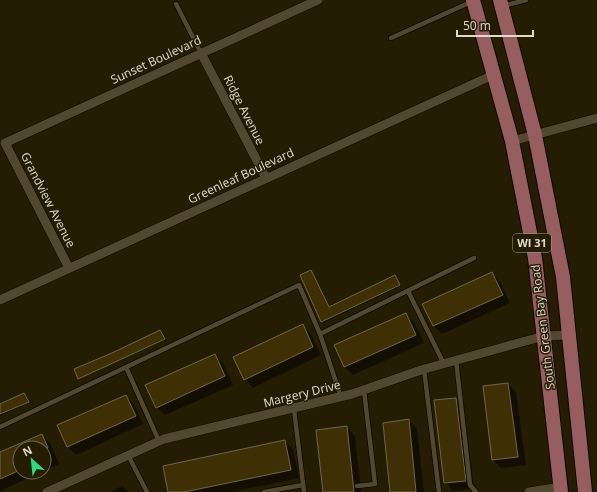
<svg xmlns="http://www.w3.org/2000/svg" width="597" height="492" font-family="'Open Sans',sans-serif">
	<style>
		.shadow { fill: #0007 }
		.building { fill: #3e2f04; stroke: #71664c }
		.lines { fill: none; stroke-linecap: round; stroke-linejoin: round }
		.lane-casing { stroke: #0e0600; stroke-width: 6 }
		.street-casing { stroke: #0e0600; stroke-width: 10 }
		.primary-casing { stroke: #0e0600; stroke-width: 16 }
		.lane { stroke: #52482f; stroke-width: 4.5 }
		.street { stroke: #52482f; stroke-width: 9 }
		.primary { stroke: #975e60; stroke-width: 14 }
		.labels { text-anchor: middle; stroke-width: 3; stroke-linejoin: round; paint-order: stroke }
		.shield { fill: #251c04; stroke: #a8a190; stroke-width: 1 }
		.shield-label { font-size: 11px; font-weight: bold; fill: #e0dacc }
		.street-label { font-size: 12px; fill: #e0dacc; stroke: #251c04 }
	</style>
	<rect width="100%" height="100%" fill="#251c04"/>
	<path class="shadow" d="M 492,274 L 500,282 L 510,303 L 442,334 L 434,326 Z
		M 301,276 L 329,308 L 396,277 L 401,286 L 323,323 Z
		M 405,314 L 414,322 L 424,343 L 353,375 L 345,367 Z
		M 303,326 L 311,334 L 321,355 L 253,388 L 245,379 Z
		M 161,332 L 165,340 L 79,378 Z
		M 214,355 L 223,363 L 233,385 L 165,415 L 156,407 Z
		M 508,384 L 516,392 L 526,465 L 501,468 L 493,460 Z
		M 24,394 L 29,403 L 0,416 L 0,405 Z
		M 126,396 L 134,404 L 143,424 L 76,455 L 67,446 Z
		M 456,399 L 464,407 L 474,489 L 453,491 L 445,482 Z
		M 409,420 L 417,429 L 424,492 L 391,492 Z
		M 347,427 L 355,436 L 361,492 L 324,492 Z
		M 41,435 L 50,443 L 59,464 L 44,471 L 44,448 L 20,448 L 20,472 L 42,472 L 0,491 L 0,454 Z
		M 285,441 L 293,449 L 299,478 L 232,492 L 169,492 Z
		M 122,486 L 129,492 L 110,492 Z"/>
	<path class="building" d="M 311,270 L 329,307 L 395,275 L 400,285 L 321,322 L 300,275 Z
		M 492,272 L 503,295 L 433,326 L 422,304 Z
		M 406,313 L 416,335 L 344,367 L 334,345 Z
		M 303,324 L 313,347 L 244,380 L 233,357 Z
		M 160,330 L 165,339 L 78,379 L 74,369 L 112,353 Z
		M 215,354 L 225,376 L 156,408 L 145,385 Z
		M 508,383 L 518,457 L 492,460 L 483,386 Z
		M 24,393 L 29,402 L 0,414 L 0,404 Z
		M 126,395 L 136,416 L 67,447 L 57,425 Z
		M 456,398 L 466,481 L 444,483 L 434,400 Z
		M 409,419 L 416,492 L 390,492 L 383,423 Z
		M 347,426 L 354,492 L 323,492 L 316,430 Z
		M 42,434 L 48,448 L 20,448 L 20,470 L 0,479 L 0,452 Z
		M 285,440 L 291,470 L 184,492 L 168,492 L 163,466 Z"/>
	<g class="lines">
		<g class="lane-casing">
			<path id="lane" d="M 176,4 L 201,53
				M 503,6 L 526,0
				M 391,38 L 471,2
				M 408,291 L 444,364
				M 320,334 L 341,397
				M 456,360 L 470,485 L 476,492
				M 126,367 L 159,441
				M 424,369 L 439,492
				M 294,409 L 304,492
				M 0,427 L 299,285 L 320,334 L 474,258
				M 128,455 L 147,492
				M 357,486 L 375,484 L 364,390
				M 264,492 L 303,485"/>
		</g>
		<g class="street-casing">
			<path id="street" d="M 201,53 L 266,178
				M 512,141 L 597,118
				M 69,268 L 5,143 L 318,0
				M 0,300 L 493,75
				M 47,492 L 164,439 L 352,394 L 421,370 L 544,336 L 569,335
				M 529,492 L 561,487"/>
		</g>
		<g class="primary-casing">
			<path id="primary" d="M 473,0 L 512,141 L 535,258 L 561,492
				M 500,0 L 535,135 L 563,277 L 585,492"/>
		</g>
		<use href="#lane" class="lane"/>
		<use href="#street" class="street"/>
		<use href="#primary" class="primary"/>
	</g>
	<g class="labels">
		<rect class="shield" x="513" y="234" width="38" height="18" rx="3"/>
		<g class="shield-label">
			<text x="532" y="247">WI 31</text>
		</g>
		<g class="street-label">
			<text transform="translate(156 60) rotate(-25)" y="4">Sunset Boulevard</text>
			<text transform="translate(244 110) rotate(63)" y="4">Ridge Avenue</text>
			<text transform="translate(241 176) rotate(-25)" y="4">Greenleaf Boulevard</text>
			<text transform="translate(48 200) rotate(63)" y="4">Grandview Avenue</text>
			<text transform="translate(543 327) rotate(-97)" y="4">South Green Bay Road</text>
			<text transform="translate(302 394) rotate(-14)" y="4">Margery Drive</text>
		</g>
	</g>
	<g transform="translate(32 460) rotate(333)"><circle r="19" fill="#251c04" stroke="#706854"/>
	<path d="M0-3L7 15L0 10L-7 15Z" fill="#30d883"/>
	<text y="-6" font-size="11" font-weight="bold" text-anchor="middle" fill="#e0dacc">N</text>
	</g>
	<path d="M457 30v6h76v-6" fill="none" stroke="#e0dacc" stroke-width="2"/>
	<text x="463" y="30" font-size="12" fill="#e0dacc" stroke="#251c04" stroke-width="3" paint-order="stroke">50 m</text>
</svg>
